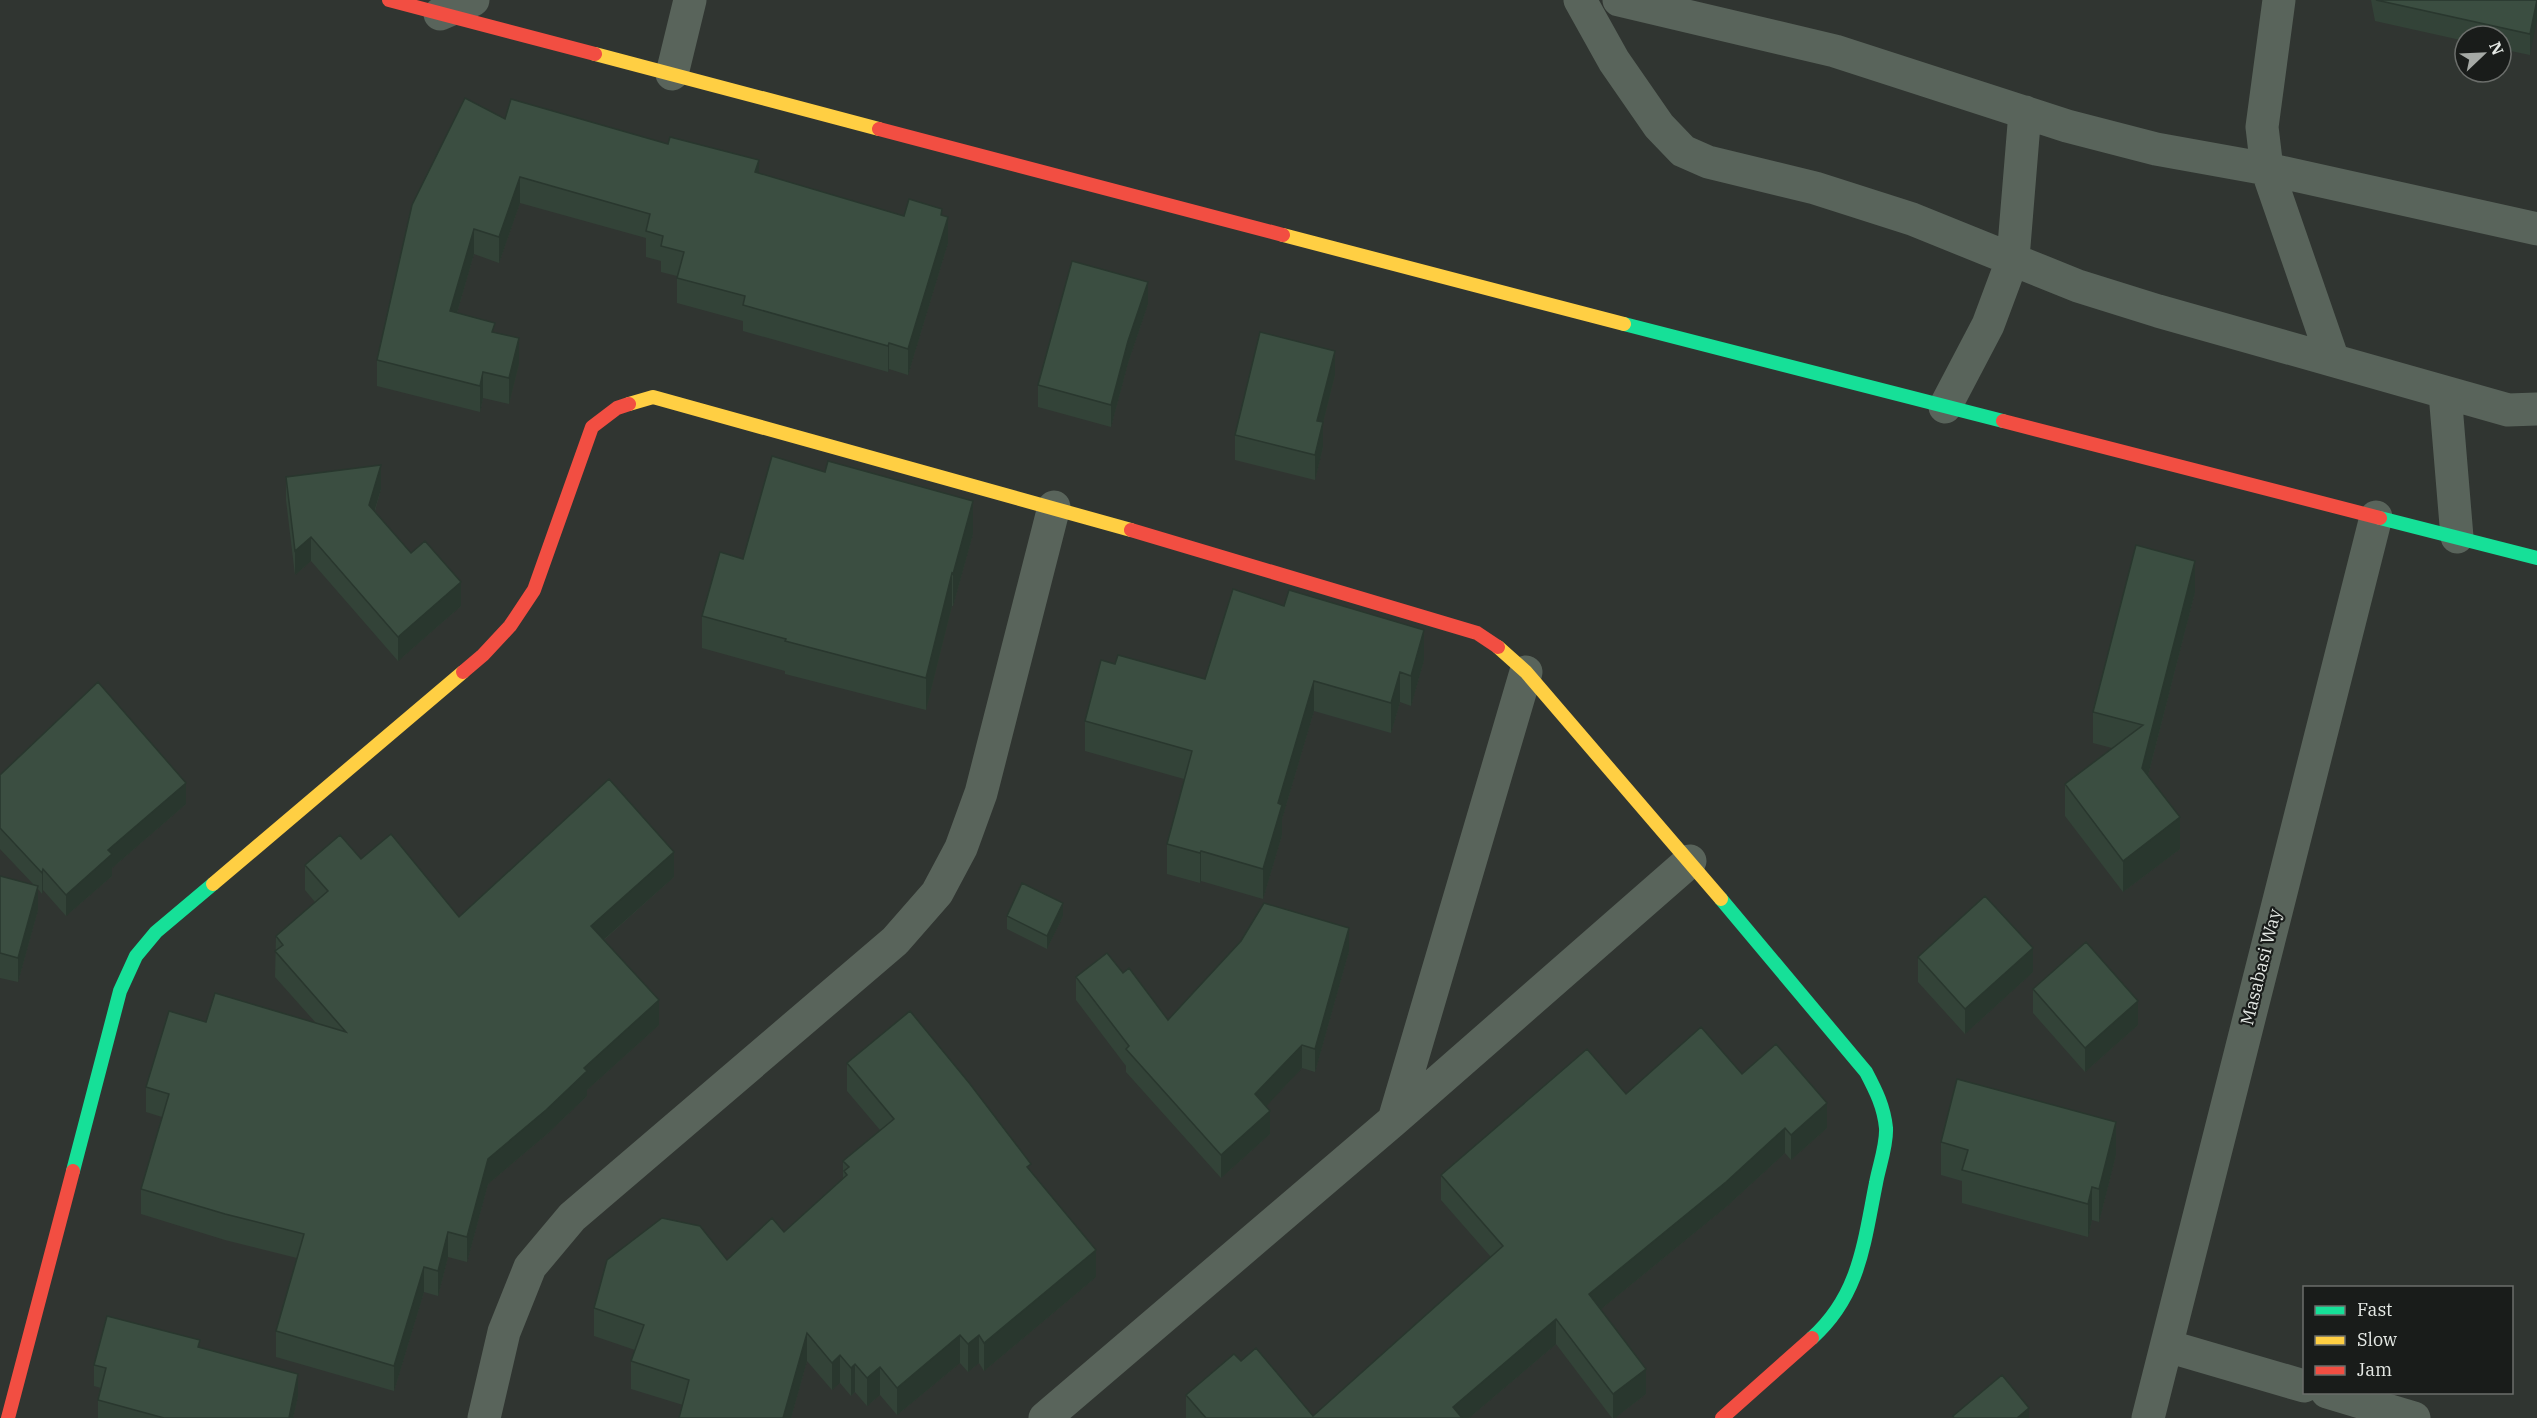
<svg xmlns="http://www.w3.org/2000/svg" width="2537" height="1418" font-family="'IBM Plex Serif',serif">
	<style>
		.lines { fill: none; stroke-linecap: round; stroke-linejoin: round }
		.street { stroke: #59645b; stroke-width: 33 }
		.fast { stroke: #16e098; stroke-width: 14 }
		.slow { stroke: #ffcf43; stroke-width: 14 }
		.jam { stroke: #f24e42; stroke-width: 14 }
		.wall { fill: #334338 }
		.shaded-wall { fill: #29372e }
		.building { fill: #3b4e41; stroke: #29372e; stroke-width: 1.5 }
		.labels { text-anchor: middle; stroke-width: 4.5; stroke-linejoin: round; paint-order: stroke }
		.street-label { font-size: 18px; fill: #e5e9e5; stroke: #191c1a }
	</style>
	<rect width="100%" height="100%" fill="#303531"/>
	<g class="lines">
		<path class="street" d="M 1580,0 L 1614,61 L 1659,126 L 1683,151 L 1708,162 L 1815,188 L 1912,219 L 2078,286 L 2158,311 L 2508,410 L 2537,409
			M 1619,0 L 1835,51 L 2067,126 L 2156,149 L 2267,169 L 2537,229
			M 2279,0 L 2262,127 L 2267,169 L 2333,360
			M 440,14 L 473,0
			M 672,74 L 690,0
			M 2445,393 L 2457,537
			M 1945,407 L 1988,325 L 2013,258 L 2025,112
			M 1394,1120 L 1526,672
			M 2167,1346 L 2304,1386
			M 2327,1392 L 2414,1418
			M 484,1418 L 504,1332 L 530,1267 L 572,1217 L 895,941 L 937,893 L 961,848 L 981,793 L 1054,507
			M 1045,1418 L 1394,1120 L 1690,861
			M 2148,1418 L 2376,517"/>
		<path class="fast" d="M 1624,324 L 2003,421
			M 2380,518 L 2537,558
			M 1721,899 L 1866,1072 C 1876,1091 1884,1107 1886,1128 C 1887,1145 1879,1166 1876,1183 C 1864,1242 1860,1295 1812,1338
			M 73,1171 L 120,991 L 136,956 L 156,932 L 213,884"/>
		<path class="slow" d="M 595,54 L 879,129
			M 1283,235 L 1624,324
			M 629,404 L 653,397 L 1131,530
			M 1498,647 L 1526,672 L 1721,899
			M 213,884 L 463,672"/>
		<path class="jam" d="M 389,0 L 595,54
			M 879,129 L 1283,235
			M 2003,421 L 2380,518
			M 1131,530 L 1477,633 L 1498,647
			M 463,672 L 483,655 L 510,626 L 534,590 L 592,427 L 617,408 L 629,404
			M 8,1418 L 73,1171
			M 1722,1418 L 1812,1338"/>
	</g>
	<path class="wall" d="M 2371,0 L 2537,0 L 2530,55 L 2501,49 L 2501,36 L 2465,36 L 2465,41 L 2375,21 Z
		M 505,119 L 759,173 L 904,216 L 942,216 L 948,243 L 908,375 L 889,369 L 888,372 L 743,331 L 743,321 L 677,303 L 677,276 L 661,272 L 661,261 L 646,257 L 646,238 L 520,203 L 499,263 L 474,254 L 457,313 L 495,333 L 519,364 L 509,404 L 483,398 L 480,412 L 377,386 L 377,360 Z
		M 1148,304 L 1128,363 L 1111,427 L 1038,407 L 1038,385 Z
		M 1335,375 L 1323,423 L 1323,447 L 1315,480 L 1235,460 L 1235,435 Z
		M 286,477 L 381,489 L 375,511 L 411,553 L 461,606 L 398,661 L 311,561 L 295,575 L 286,500 Z
		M 973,534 L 953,606 L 952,606 L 926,710 L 785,674 L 785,671 L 702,648 L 702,616 L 743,559 Z
		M 2195,592 L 2148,776 L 2180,849 L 2123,892 L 2065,816 L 2065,784 L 2112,748 L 2093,743 L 2093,712 Z
		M 1424,660 L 1411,706 L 1400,702 L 1391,733 L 1314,711 L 1282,819 L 1282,835 L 1263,899 L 1201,881 L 1200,883 L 1167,874 L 1167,844 L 1184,779 L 1085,751 L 1085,721 L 1115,664 L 1205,679 Z
		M 0,775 L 186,804 L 112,868 L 112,876 L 66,916 L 43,890 L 42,894 L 38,889 L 38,910 L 18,982 L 0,978 L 0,876 L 34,885 L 0,849 Z
		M 361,859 L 459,917 L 674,877 L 604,940 L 659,1025 L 587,1090 L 587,1096 L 546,1135 L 488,1184 L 467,1262 L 448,1257 L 438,1296 L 424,1292 L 394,1391 L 276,1357 L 276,1331 L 297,1258 L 225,1240 L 141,1214 L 141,1189 L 162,1117 L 146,1112 L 146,1087 L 206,1022 L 316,1023 L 275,977 L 276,936 L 315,902 L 305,890 L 305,865 Z
		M 1007,916 L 1063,916 L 1047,949 L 1007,929 Z
		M 1349,951 L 1315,1072 L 1302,1068 L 1266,1106 L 1270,1134 L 1221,1178 L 1126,1072 L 1126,1066 L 1076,1000 L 1076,977 L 1123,973 L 1168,1020 Z
		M 1918,957 L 2033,972 L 1965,1034 L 1918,982 Z
		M 2033,989 L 2138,1025 L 2085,1072 L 2033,1013 Z
		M 847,1063 L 1031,1171 L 1096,1277 L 984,1371 L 979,1363 L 968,1372 L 960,1363 L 897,1415 L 880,1395 L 867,1406 L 855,1392 L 851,1396 L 840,1383 L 832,1390 L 807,1361 L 791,1418 L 679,1418 L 683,1405 L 631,1389 L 631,1361 L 635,1350 L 594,1336 L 594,1308 L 727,1260 L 784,1232 L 843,1178 L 843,1161 L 880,1130 L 847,1091 Z
		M 1742,1074 L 1827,1128 L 1791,1160 L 1785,1153 L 1726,1207 L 1600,1310 L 1646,1394 L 1615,1418 L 1612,1418 L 1556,1344 L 1469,1418 L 1186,1418 L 1186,1395 L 1241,1361 L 1313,1416 L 1491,1257 L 1441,1200 L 1441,1175 L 1626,1094 Z
		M 1941,1142 L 2116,1155 L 2099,1222 L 2092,1220 L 2088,1237 L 1962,1203 L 1962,1181 L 1941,1175 Z
		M 200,1347 L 298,1396 L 293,1418 L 98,1418 L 98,1400 L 101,1388 L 94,1386 L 94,1365 Z"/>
	<path class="shaded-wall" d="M 2537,0 L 2537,20 L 2530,55 L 2530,34 Z
		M 759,160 L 759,185 L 755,172 Z
		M 520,177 L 520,203 L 499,263 L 499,237 Z
		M 942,209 L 942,235 L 948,217 L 948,243 L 908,375 L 908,349 Z
		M 474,229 L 474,254 L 450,337 L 450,311 Z
		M 1148,282 L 1148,304 L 1128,363 L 1111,427 L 1111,405 L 1128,341 Z
		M 519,338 L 519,364 L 509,404 L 509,378 Z
		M 889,343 L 889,369 L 888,372 L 888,346 Z
		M 1335,351 L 1335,375 L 1323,423 L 1323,447 L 1315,480 L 1315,455 L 1317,421 Z
		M 483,372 L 483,398 L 480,412 L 480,386 Z
		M 381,465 L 381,489 L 369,529 L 369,505 Z
		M 973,501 L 973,534 L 953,606 L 953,574 Z
		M 311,537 L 311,561 L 295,575 L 295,551 Z
		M 2195,561 L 2195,592 L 2142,799 L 2142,768 Z
		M 952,573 L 952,606 L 926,710 L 926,678 Z
		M 461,582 L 461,606 L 398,661 L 398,637 Z
		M 1424,630 L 1424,660 L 1411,706 L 1411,676 Z
		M 1400,672 L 1400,702 L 1391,733 L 1391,703 Z
		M 1314,681 L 1314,711 L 1282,819 L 1282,835 L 1263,899 L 1263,869 L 1278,803 Z
		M 186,783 L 186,804 L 112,868 L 112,876 L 66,916 L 66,895 L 108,850 Z
		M 2180,817 L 2180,849 L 2123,892 L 2123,861 Z
		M 1201,851 L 1201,881 L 1200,883 L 1200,853 Z
		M 674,852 L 674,877 L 591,951 L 591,926 Z
		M 43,869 L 43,890 L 42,894 L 42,873 Z
		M 38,886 L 38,910 L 18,982 L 18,958 Z
		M 1063,903 L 1063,916 L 1047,949 L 1047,936 Z
		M 1349,928 L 1349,951 L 1315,1072 L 1315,1049 Z
		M 2033,948 L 2033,972 L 1965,1034 L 1965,1009 Z
		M 659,1000 L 659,1025 L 587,1090 L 587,1096 L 546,1135 L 488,1184 L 467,1262 L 467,1237 L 488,1159 L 584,1068 Z
		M 2138,1001 L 2138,1025 L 2085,1072 L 2085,1048 Z
		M 1302,1045 L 1302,1068 L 1255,1118 L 1255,1094 Z
		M 1827,1103 L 1827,1128 L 1791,1160 L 1791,1135 Z
		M 1270,1111 L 1270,1134 L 1221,1178 L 1221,1155 Z
		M 2116,1122 L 2116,1155 L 2099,1222 L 2099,1189 Z
		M 1785,1128 L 1785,1153 L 1726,1207 L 1589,1319 L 1589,1294 Z
		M 2092,1187 L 2092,1220 L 2088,1237 L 2088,1204 Z
		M 448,1232 L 448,1257 L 438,1296 L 438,1271 Z
		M 1096,1250 L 1096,1277 L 984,1371 L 984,1343 Z
		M 424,1267 L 424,1292 L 394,1391 L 394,1366 Z
		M 1556,1319 L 1556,1344 L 1469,1418 L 1453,1418 L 1453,1407 Z
		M 807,1333 L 807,1361 L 791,1418 L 783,1418 Z
		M 960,1335 L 960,1363 L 897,1415 L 897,1388 Z
		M 979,1335 L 979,1363 L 968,1372 L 968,1344 Z
		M 840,1355 L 840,1383 L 832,1390 L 832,1363 Z
		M 855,1364 L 855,1392 L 851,1396 L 851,1368 Z
		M 880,1367 L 880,1395 L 867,1406 L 867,1378 Z
		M 1646,1369 L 1646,1394 L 1615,1418 L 1613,1418 L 1613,1394 Z
		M 298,1374 L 298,1396 L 293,1418 L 289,1418 Z
		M 2029,1408 L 2029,1418 L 2017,1418 Z"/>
	<path class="building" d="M 2376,0 L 2537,0 L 2530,34 Z
		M 465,98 L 505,119 L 511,99 L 668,144 L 670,137 L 759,160 L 755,172 L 904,216 L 909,199 L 942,209 L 941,215 L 948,217 L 908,349 L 889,343 L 888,346 L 743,305 L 745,296 L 677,278 L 684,252 L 661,246 L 663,236 L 646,231 L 650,214 L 520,177 L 499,237 L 474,229 L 450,311 L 495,323 L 492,332 L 519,338 L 509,378 L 483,372 L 480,386 L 377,360 L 412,205 Z
		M 1072,261 L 1148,282 L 1128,341 L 1111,405 L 1038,385 Z
		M 1260,332 L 1335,351 L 1317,421 L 1323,422 L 1315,455 L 1235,435 Z
		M 772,456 L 825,472 L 828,461 L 973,501 L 953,574 L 952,573 L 926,678 L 785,641 L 786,639 L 702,616 L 720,552 L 743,559 Z
		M 381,465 L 369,505 L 411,553 L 425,541 L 461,582 L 398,637 L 311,537 L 295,551 L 286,477 Z
		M 2136,545 L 2195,561 L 2142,768 L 2180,817 L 2123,861 L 2065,784 L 2143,725 L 2093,712 Z
		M 1233,589 L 1284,606 L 1289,590 L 1424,630 L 1411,676 L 1400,672 L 1391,703 L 1314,681 L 1278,803 L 1282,805 L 1263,869 L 1201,851 L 1200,853 L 1167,844 L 1192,751 L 1085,721 L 1101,660 L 1115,664 L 1118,655 L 1205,679 Z
		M 98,682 L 186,783 L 108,850 L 112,854 L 66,895 L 43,869 L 42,873 L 0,828 L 0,775 Z
		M 609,779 L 674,852 L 591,926 L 659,1000 L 584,1068 L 587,1071 L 546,1110 L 488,1159 L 467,1237 L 448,1232 L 438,1271 L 424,1267 L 394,1366 L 276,1331 L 304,1234 L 225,1214 L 141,1189 L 169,1094 L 146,1087 L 169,1011 L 206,1022 L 215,993 L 346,1032 L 275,951 L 283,945 L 276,936 L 328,891 L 305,865 L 340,835 L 361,859 L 391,834 L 459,917 Z
		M 0,876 L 38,886 L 18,958 L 0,953 Z
		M 1022,883 L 1063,903 L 1047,936 L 1007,916 Z
		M 1985,896 L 2033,948 L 1965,1009 L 1918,957 Z
		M 1264,903 L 1349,928 L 1315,1049 L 1302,1045 L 1255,1094 L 1270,1111 L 1221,1155 L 1126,1049 L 1129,1046 L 1076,977 L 1107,953 L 1123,973 L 1129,968 L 1168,1020 L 1241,941 Z
		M 2086,942 L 2138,1001 L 2085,1048 L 2033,989 Z
		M 910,1011 L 970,1084 L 1031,1164 L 1027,1167 L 1096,1250 L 984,1343 L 979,1335 L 968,1344 L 960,1335 L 897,1388 L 880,1367 L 867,1378 L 855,1364 L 851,1368 L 840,1355 L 832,1363 L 807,1333 L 783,1418 L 679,1418 L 689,1380 L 631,1361 L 644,1325 L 594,1308 L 607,1260 L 662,1218 L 700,1226 L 727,1260 L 772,1218 L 784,1232 L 847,1175 L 844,1171 L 849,1167 L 843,1161 L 894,1119 L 847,1063 Z
		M 1701,1027 L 1742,1074 L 1776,1044 L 1827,1103 L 1791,1135 L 1785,1128 L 1726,1182 L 1589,1294 L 1646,1369 L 1613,1394 L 1556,1319 L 1453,1407 L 1462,1418 L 1206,1418 L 1186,1395 L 1234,1354 L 1241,1361 L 1256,1348 L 1313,1416 L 1503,1246 L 1441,1175 L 1587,1049 L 1626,1094 Z
		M 1957,1079 L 2116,1122 L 2099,1189 L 2092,1187 L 2088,1204 L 1962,1170 L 1968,1150 L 1941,1142 Z
		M 107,1316 L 200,1340 L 198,1347 L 298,1374 L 289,1418 L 164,1418 L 98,1400 L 106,1368 L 94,1365 Z
		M 2002,1375 L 2029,1408 L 2017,1418 L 1954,1418 L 1953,1416 Z"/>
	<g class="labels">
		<g class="street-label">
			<text transform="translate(2261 967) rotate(-76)" y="6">Masabasi Way</text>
		</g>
	</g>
	<rect x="2303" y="1286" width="210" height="108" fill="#191c1a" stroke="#6b6e6b" stroke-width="1.5"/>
	<rect x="2315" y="1306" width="30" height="9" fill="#16e098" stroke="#6b6e6b" stroke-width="1.5"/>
	<text x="2357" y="1316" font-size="18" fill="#e5e9e5">Fast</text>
	<rect x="2315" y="1336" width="30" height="9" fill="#ffcf43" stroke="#6b6e6b" stroke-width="1.5"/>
	<text x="2357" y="1346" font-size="18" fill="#e5e9e5">Slow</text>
	<rect x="2315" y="1366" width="30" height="9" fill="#f24e42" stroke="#6b6e6b" stroke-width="1.5"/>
	<text x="2357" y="1376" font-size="18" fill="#e5e9e5">Jam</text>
	<g transform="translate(2483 54) rotate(67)"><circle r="28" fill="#191c1a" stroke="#6b6e6b" stroke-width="1.5"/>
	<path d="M0-4.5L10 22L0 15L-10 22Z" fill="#a6aaa6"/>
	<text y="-9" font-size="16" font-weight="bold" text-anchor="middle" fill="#e5e9e5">N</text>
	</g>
</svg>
